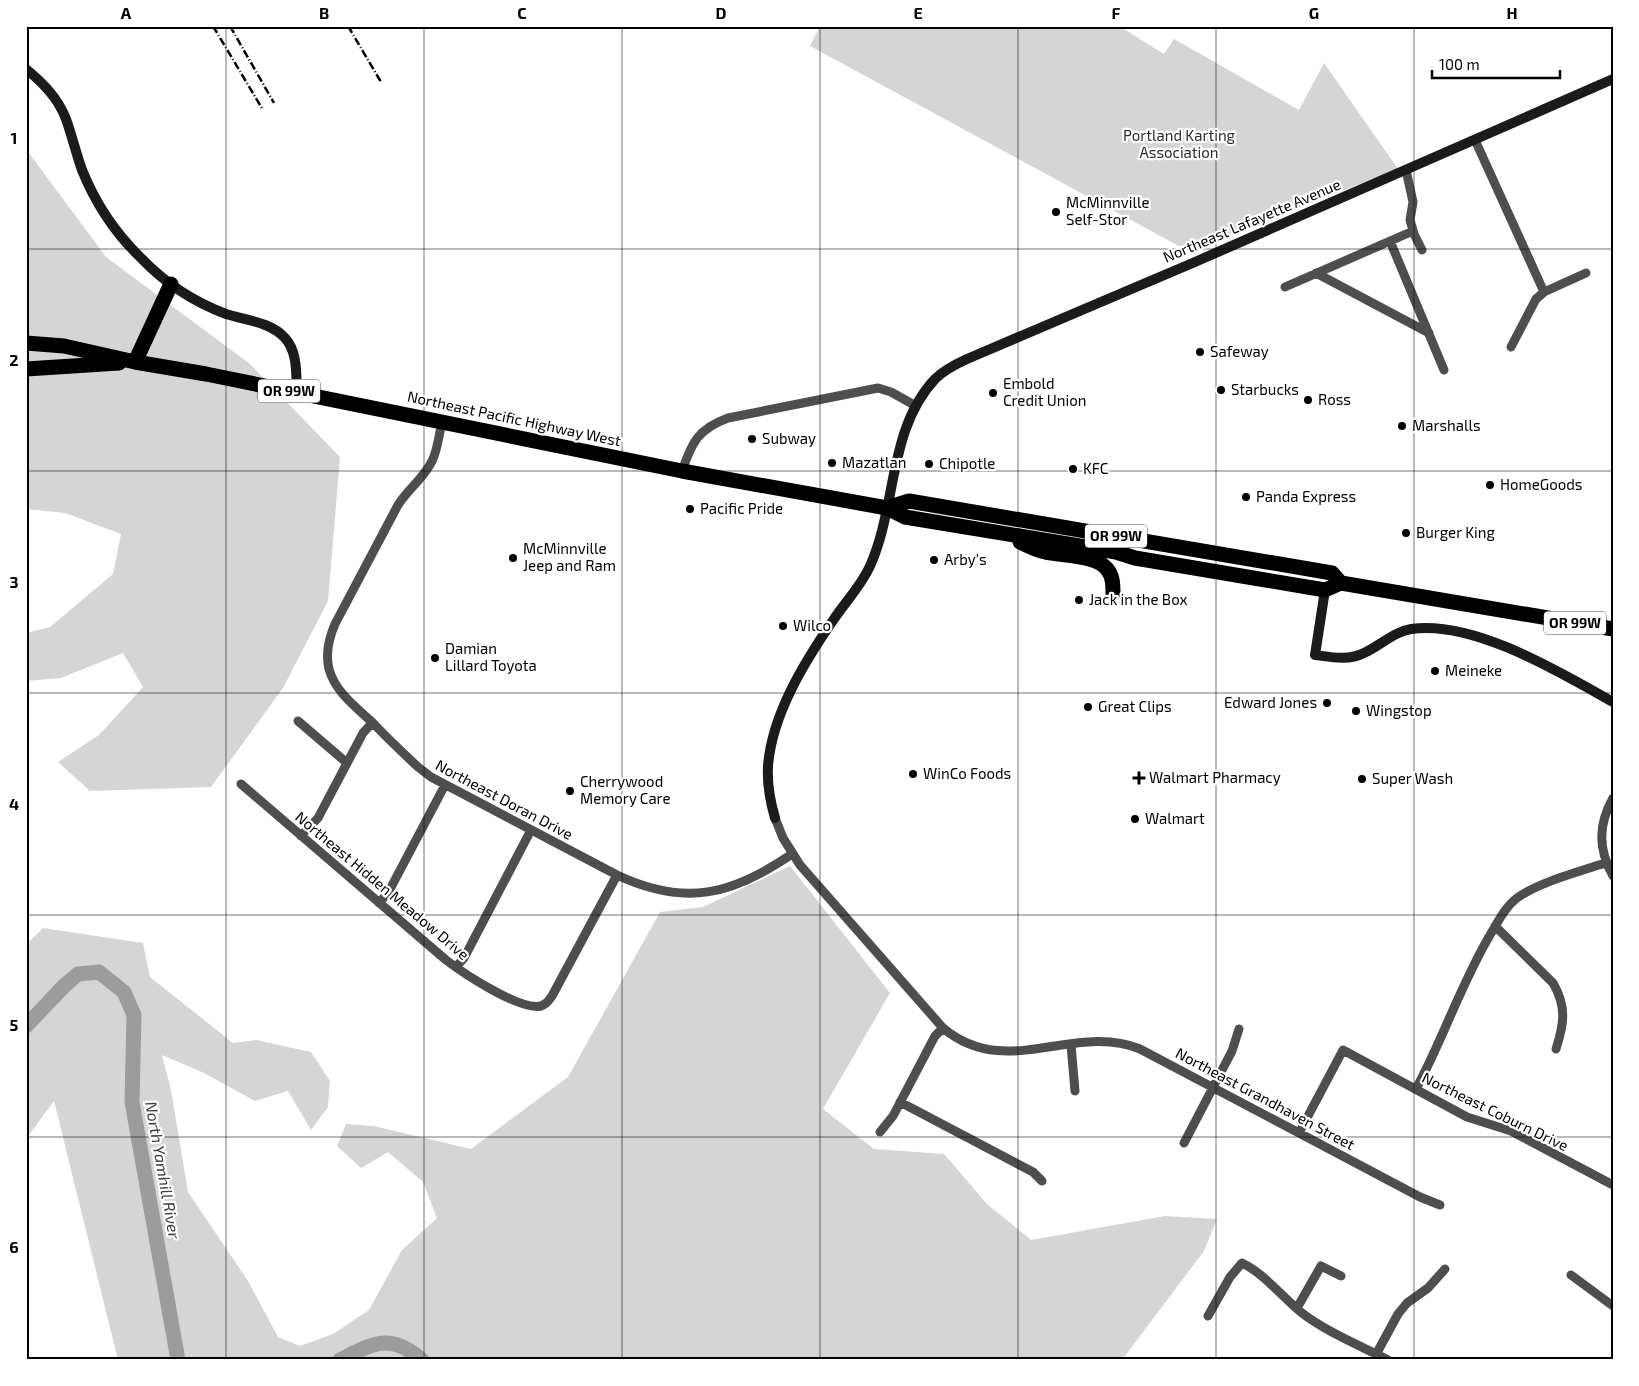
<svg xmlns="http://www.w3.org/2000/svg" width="1639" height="1386" font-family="'Exo 2',sans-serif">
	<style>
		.green { fill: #d5d5d5 }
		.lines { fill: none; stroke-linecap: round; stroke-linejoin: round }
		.river { stroke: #9c9c9c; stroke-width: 15 }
		.street { stroke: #4e4e4e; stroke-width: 9 }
		.secondary { stroke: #1b1b1b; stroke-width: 10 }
		.highway { stroke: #000; stroke-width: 15 }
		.rail { stroke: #000; stroke-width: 2.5; stroke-dasharray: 8 2.5 1 2.5; stroke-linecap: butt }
		.grid { fill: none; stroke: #000; stroke-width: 1; stroke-opacity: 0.55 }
		.poi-dot { fill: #000; stroke: #fff; stroke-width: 2 }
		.labels { text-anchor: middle; stroke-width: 4.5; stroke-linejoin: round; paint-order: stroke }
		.shield { fill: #fff; stroke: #4c4c4c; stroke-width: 1 }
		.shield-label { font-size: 14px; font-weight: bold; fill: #000 }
		.park-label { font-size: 15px; fill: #2c2c2c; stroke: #fff }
		.poi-label { font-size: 15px; fill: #000; stroke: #fff; text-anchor: start }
		.street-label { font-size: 15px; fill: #000; stroke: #fff }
		.water-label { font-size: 16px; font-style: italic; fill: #3d3d3d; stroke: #fff }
		.neatline { fill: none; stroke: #000; stroke-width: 2 }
		.grid-label { font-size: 16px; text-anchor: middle; font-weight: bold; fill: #000 }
	</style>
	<rect width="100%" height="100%" fill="#fff"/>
	<path class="green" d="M 820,26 L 1119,26 L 1164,54 L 1174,39 L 1299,110 L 1324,63 L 1398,169 L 1188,251 L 810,46 Z
		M 26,149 L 106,257 L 250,364 L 340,457 L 328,601 L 283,688 L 211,787 L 90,791 L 58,762 L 99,735 L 143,687 L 123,653 L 61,678 L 26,681 L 26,633 L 50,627 L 113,574 L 121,534 L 65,513 L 26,509 Z
		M 790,866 L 890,993 L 823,1109 L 874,1149 L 944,1154 L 987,1204 L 1031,1240 L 1165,1216 L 1217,1219 L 1204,1251 L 1122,1360 L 118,1360 L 54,1101 L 26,1139 L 26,945 L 43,928 L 143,943 L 150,977 L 233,1043 L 256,1040 L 311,1052 L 330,1081 L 328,1107 L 311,1130 L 288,1091 L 255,1101 L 204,1073 L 162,1055 L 171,1090 L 188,1192 L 248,1281 L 278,1337 L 300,1346 L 333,1334 L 369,1310 L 402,1250 L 437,1218 L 423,1182 L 388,1152 L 361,1168 L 337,1146 L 346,1124 L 374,1126 L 471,1149 L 568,1077 L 660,912 L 703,907 Z"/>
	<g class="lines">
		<path class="river" d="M 26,1026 L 64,986 L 78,974 L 99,972 L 124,992 L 134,1015 L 132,1102 L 178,1360
			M 340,1360 C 374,1343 390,1332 422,1360"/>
		<path class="street" d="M 1475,140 L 1544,292 L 1586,273
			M 1406,170 L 1413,202 L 1410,220 L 1414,234 L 1422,250
			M 1390,241 L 1444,370
			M 1316,273 L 1429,333
			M 1285,287 L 1413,231
			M 1511,347 L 1536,299 L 1544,292
			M 442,422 C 439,434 438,449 432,461 C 424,478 408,489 398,505 L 335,624 C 329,638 325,653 329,669 C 335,692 357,708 374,724 C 388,739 403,753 418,767 L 431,777 L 617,875 C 685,907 732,895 792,854
			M 682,471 C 692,442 698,429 728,418 L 878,388 L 891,392 L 916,406
			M 298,721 L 347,763
			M 241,784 L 446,960 C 463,973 520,1011 541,1006 C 547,1004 549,1000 552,996 L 617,875
			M 1613,798 C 1598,825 1598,849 1613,876
			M 775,818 L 783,838 L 800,865 L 943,1028 C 1006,1081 1074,1022 1140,1049 L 1420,1197 L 1440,1205
			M 301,836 L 318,818 L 363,733 L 372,723
			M 379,903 L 388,893 L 445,785
			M 1495,926 L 1553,983 C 1567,1007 1564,1024 1556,1049
			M 456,967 L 464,958 L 531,830
			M 1071,1045 L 1075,1091
			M 1416,1089 C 1443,1039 1461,984 1490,935 C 1498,922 1505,907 1517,898 C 1539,882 1579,872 1605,863
			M 900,1102 L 1033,1172 L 1042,1181
			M 880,1132 L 893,1116 L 935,1036 L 943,1028
			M 1299,1133 L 1343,1050 L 1467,1117 L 1511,1131 L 1613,1185
			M 1184,1143 L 1232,1051 L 1239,1029
			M 1571,1275 L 1613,1306
			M 1297,1308 L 1321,1266 L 1341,1276
			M 1208,1316 L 1230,1277 L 1242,1263 C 1265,1274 1282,1297 1302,1313 C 1325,1331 1361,1346 1388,1360
			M 1373,1360 L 1398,1314 L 1407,1303 L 1428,1288 L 1445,1269"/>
		<path class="secondary" d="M 26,69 C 43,83 58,98 66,119 C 72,136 76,153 82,170 C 95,202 116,234 141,258 C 165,283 194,302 226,314 C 245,320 271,322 285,338 C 298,352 296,375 297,392
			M 1325,590 L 1315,655 C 1331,657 1348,661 1364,653 C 1380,646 1393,632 1411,629 C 1474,620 1559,672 1613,702
			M 775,818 C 770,801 767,784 768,766 C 772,714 805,661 834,619 C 846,601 861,586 870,566 C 897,506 888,429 935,379 C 944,370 956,364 967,359 L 1195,262 L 1613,79"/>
		<path class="highway" d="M 26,343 L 64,346 L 135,362 L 206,374 L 682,471 L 887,508 L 905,517 L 1116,552 L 1135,558 L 1325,590 L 1341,583 L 1613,629
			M 135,362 L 171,284
			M 26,369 L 119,363
			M 887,508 L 909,501 L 1332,573 L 1341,583
			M 1020,542 C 1028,546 1036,550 1045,552 C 1062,556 1096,555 1107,569 C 1113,576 1113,585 1113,594"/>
		<path class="rail" d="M 213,26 L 263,110
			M 230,26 L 274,103
			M 348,26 L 381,82"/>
	</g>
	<path class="grid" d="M 226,26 L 226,1360M 424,26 L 424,1360M 622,26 L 622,1360M 820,26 L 820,1360M 1018,26 L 1018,1360M 1216,26 L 1216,1360M 1414,26 L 1414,1360M 26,249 L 1613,249M 26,471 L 1613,471M 26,693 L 1613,693M 26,915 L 1613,915M 26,1137 L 1613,1137"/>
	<g class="poi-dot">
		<circle cx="1056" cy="212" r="5"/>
		<circle cx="1200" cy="352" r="5"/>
		<circle cx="1221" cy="390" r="5"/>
		<circle cx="993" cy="393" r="5"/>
		<circle cx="1308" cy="400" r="5"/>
		<circle cx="1402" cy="426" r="5"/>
		<circle cx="752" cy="439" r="5"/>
		<circle cx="832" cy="463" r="5"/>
		<circle cx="929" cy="464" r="5"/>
		<circle cx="1073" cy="469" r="5"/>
		<circle cx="1490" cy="485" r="5"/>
		<circle cx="1246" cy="497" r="5"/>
		<circle cx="690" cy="509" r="5"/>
		<circle cx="1406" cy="533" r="5"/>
		<circle cx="513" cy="558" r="5"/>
		<circle cx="934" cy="560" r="5"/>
		<circle cx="1079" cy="600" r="5"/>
		<circle cx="783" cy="626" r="5"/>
		<circle cx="435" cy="658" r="5"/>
		<circle cx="1435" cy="671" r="5"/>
		<circle cx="1327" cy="703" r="5"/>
		<circle cx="1088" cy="707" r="5"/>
		<circle cx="1356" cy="711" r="5"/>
		<circle cx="913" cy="774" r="5"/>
		<path d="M1136.5 770.5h5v5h5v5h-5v5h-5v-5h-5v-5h5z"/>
		<circle cx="1362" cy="779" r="5"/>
		<circle cx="570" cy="791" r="5"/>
		<circle cx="1135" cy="819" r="5"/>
	</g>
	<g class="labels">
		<g class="shield">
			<rect x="258" y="379.5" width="62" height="23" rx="4"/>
			<rect x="1085" y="524.5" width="62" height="23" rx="4"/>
			<rect x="1544" y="611.5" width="62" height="23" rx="4"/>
		</g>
		<g class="shield-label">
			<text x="289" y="396">OR 99W</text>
			<text x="1116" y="541">OR 99W</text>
			<text x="1575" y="628">OR 99W</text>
		</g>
		<g class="park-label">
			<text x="1179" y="141">Portland Karting<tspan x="1179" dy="17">Association</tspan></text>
		</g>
		<g class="poi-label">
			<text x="1066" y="208">McMinnville<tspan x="1066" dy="17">Self-Stor</tspan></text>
			<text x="1210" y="357">Safeway</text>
			<text x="1003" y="389">Embold<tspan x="1003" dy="17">Credit Union</tspan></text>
			<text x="1231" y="395">Starbucks</text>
			<text x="1318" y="405">Ross</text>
			<text x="1412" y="431">Marshalls</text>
			<text x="762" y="444">Subway</text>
			<text x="842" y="468">Mazatlan</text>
			<text x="939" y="469">Chipotle</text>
			<text x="1083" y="474">KFC</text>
			<text x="1500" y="490">HomeGoods</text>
			<text x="1256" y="502">Panda Express</text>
			<text x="700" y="514">Pacific Pride</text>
			<text x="1416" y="538">Burger King</text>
			<text x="523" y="554">McMinnville<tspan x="523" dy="17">Jeep and Ram</tspan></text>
			<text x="944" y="565">Arby's</text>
			<text x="1089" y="605">Jack in the Box</text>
			<text x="793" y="631">Wilco</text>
			<text x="445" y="654">Damian<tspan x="445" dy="17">Lillard Toyota</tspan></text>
			<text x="1445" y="676">Meineke</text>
			<text x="1317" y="708" text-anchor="end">Edward Jones</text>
			<text x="1098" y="712">Great Clips</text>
			<text x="1366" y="716">Wingstop</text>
			<text x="923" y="779">WinCo Foods</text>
			<text x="1149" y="783">Walmart Pharmacy</text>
			<text x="1372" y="784">Super Wash</text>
			<text x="580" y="787">Cherrywood<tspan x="580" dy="17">Memory Care</tspan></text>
			<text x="1145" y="824">Walmart</text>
		</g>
		<g class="street-label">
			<text transform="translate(1252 221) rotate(-23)" y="5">Northeast Lafayette Avenue</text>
			<text transform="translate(514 419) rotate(12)" y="5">Northeast Pacific Highway West</text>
			<text transform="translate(504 800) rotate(28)" y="5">Northeast Doran Drive</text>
			<text transform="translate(382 886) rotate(40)" y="5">Northeast Hidden Meadow Drive</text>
			<text transform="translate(1265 1099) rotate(28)" y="5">Northeast Grandhaven Street</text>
			<text transform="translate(1495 1112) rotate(26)" y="5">Northeast Coburn Drive</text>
		</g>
		<g class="water-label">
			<text transform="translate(163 1170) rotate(80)" y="6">North Yamhill River</text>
		</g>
	</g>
	<rect width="1639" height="1386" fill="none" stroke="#ffffff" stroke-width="55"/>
	<path d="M1432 70v8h128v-8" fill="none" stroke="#000000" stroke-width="2.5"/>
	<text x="1439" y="70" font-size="15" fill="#000000" stroke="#ffffff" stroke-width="4" paint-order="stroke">100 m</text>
	<rect x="28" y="28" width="1584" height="1330" class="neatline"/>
	<g class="grid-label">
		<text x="126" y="19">A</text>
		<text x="324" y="19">B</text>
		<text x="522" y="19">C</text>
		<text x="721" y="19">D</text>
		<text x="918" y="19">E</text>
		<text x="1116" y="19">F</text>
		<text x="1314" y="19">G</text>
		<text x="1512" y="19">H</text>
		<text x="14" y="144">1</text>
		<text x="14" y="366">2</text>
		<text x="14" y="588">3</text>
		<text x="14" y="810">4</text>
		<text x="14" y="1031">5</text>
		<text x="14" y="1253">6</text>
	</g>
</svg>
